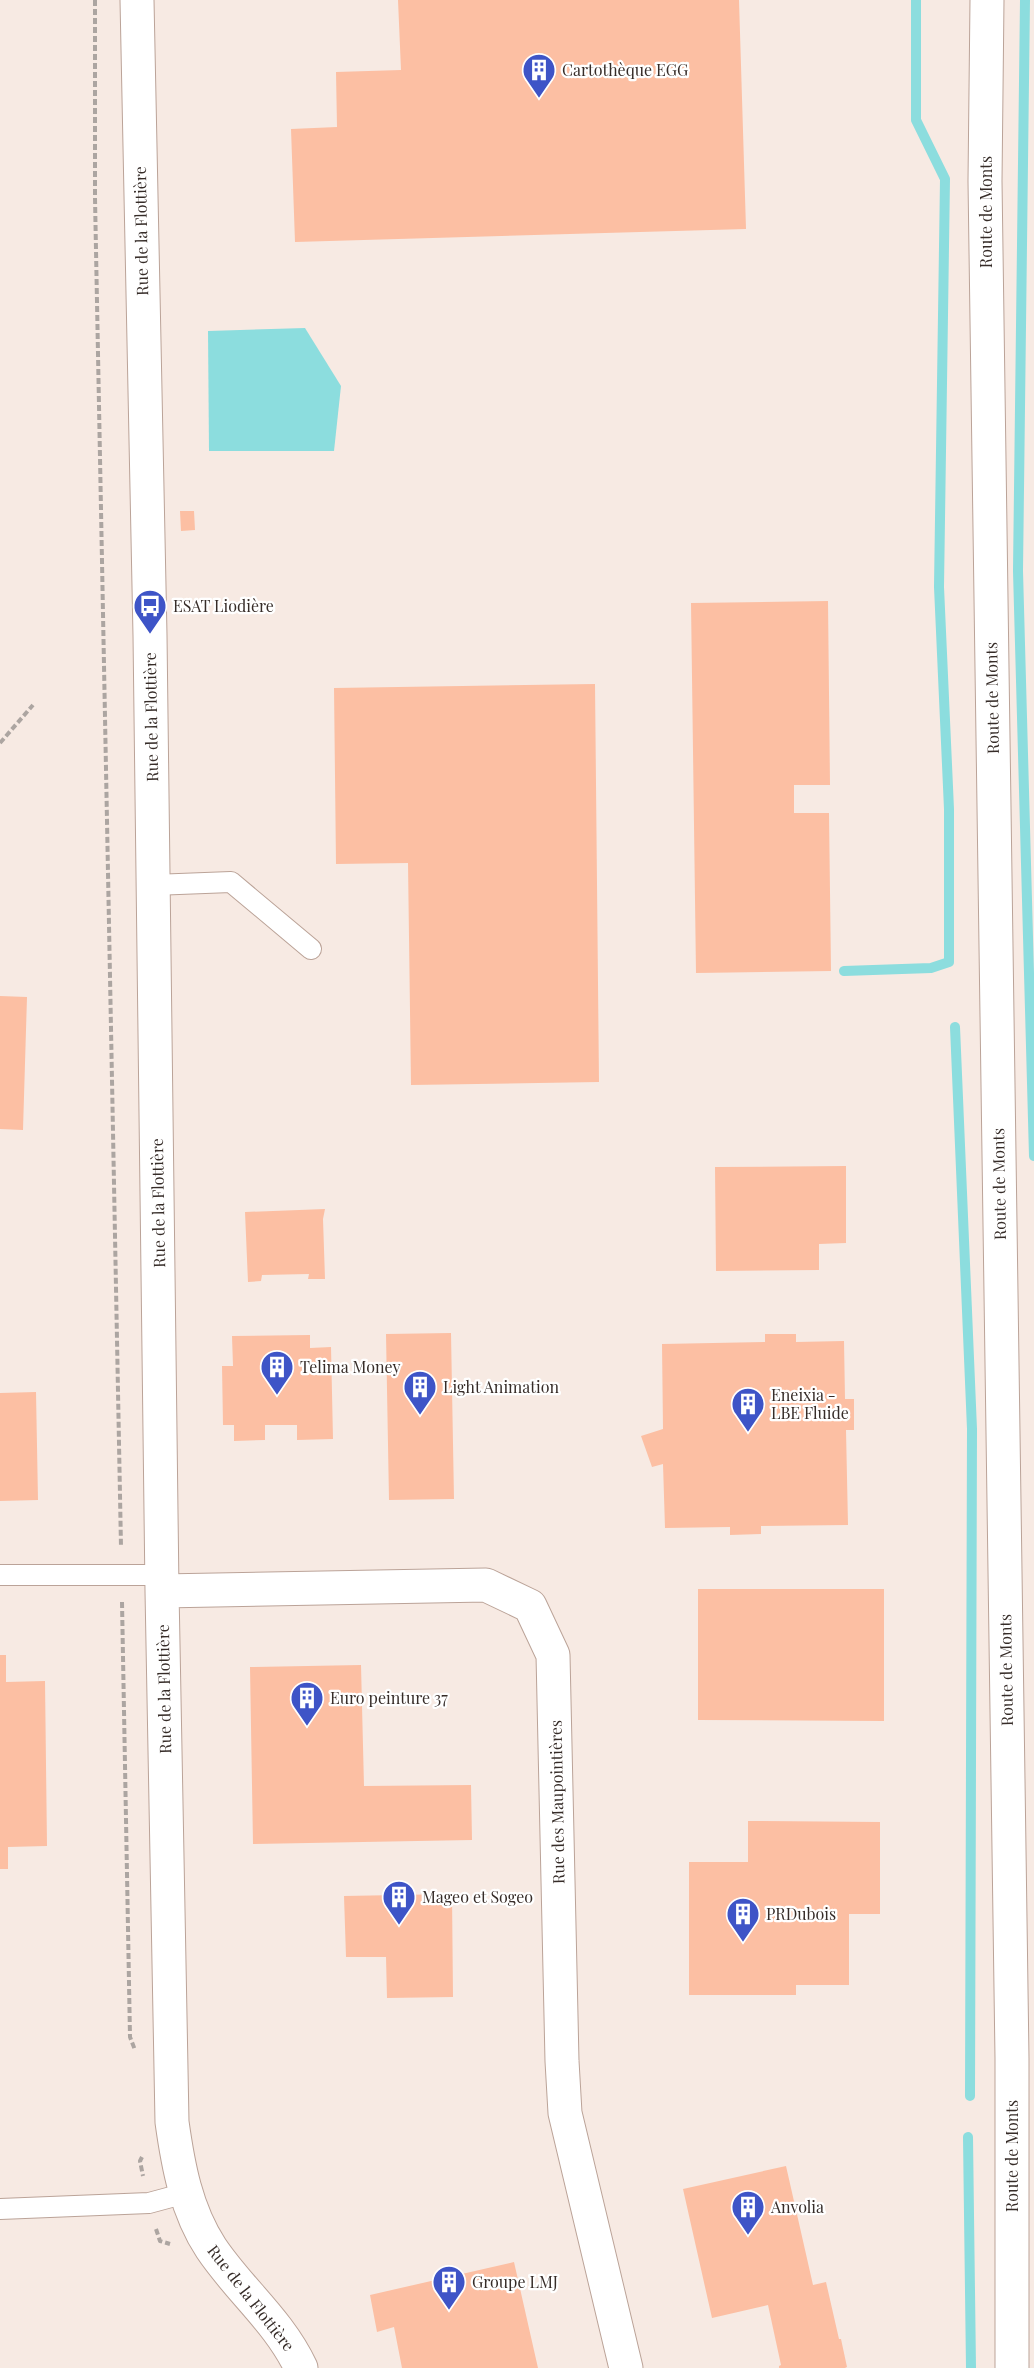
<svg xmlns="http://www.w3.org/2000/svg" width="1034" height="2368" font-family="'Playfair Display',serif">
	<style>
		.built { fill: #f7eae3 }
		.water { fill: #8cddde }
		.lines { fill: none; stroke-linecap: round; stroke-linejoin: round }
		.stream { stroke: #8cddde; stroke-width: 10 }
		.building { fill: #fcbfa3 }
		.lane-casing { stroke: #bba398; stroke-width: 22 }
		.street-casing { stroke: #bba398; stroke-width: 35 }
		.secondary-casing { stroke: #bba398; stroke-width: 35 }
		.path { stroke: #aca5a1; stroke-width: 4; stroke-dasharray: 6 3; stroke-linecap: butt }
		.lane { stroke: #fff; stroke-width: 20 }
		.street { stroke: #fff; stroke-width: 33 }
		.secondary { stroke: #fff; stroke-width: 33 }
		.labels { text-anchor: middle; stroke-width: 4.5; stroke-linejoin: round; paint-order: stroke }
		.poi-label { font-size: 16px; fill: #362c28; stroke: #fff; text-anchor: start }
		.street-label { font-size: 16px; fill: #362c28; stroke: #fff }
	</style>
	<rect width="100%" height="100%" fill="#fdf8f5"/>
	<path class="built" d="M 0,0 L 1034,0 L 1034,2368 L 0,2368 Z"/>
	<path class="water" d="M 305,328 L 341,386 L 334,451 L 209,451 L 208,331 Z"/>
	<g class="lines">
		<path class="stream" d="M 1025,0 L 1018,571 L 1034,1156
			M 844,971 L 931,968 L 949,962 L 949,809 L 939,587 L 945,179 L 916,120 L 916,0
			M 955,1027 L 972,1429 L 970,2096
			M 968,2137 L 971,2368"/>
	</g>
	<path class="building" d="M 398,0 L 739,0 L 746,229 L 295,242 L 291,129 L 337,127 L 336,72 L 401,70 Z
		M 180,511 L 194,511 L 195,530 L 181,531 Z
		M 828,601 L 830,785 L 794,785 L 794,813 L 829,813 L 831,971 L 696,973 L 691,603 Z
		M 595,684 L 599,1082 L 411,1085 L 408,863 L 336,864 L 334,688 Z
		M 0,996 L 27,997 L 23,1130 L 0,1129 Z
		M 846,1166 L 846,1243 L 819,1244 L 819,1270 L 716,1271 L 715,1167 Z
		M 325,1209 L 323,1219 L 325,1279 L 308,1279 L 309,1274 L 262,1275 L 261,1281 L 248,1282 L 245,1212 Z
		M 451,1333 L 454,1499 L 389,1500 L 386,1334 Z
		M 765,1334 L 796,1334 L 796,1342 L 844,1341 L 845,1399 L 854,1399 L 854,1430 L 846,1430 L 848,1525 L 761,1526 L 761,1534 L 730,1535 L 730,1527 L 665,1528 L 663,1464 L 652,1467 L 641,1436 L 663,1429 L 662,1344 L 765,1342 Z
		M 310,1335 L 310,1348 L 331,1347 L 333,1439 L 297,1440 L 297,1425 L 265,1425 L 265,1440 L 234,1441 L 234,1425 L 223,1425 L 222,1366 L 233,1366 L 232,1336 Z
		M 36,1392 L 38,1500 L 0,1501 L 0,1393 Z
		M 698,1589 L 884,1589 L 884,1721 L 698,1720 Z
		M 0,1655 L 6,1655 L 6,1682 L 45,1681 L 47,1846 L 8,1847 L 8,1869 L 0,1869 Z
		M 361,1665 L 364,1786 L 471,1785 L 472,1840 L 253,1844 L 250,1667 Z
		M 748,1821 L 880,1822 L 880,1914 L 849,1914 L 849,1985 L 796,1985 L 796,1995 L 689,1995 L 689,1862 L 748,1862 Z
		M 452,1894 L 453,1997 L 387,1998 L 386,1957 L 346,1957 L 344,1896 Z
		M 786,2166 L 813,2285 L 826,2282 L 839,2339 L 841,2339 L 847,2367 L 845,2368 L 779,2368 L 779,2366 L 781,2365 L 768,2305 L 712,2318 L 683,2189 Z
		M 514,2262 L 538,2368 L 402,2368 L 394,2327 L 377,2332 L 370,2295 Z"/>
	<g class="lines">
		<g class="lane-casing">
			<path id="lane" d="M 153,885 L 231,882 L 311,949
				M 0,1575 L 162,1575
				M 0,2209 L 149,2203 L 186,2193"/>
		</g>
		<g class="street-casing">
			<path id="street" d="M 137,0 L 150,635 L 162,1591 L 172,2122 C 178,2165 186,2210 211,2248 C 239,2290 279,2321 301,2368
				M 162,1591 L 486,1585 L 530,1606 L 553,1655 L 562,2061 L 565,2113 L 626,2368"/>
		</g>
		<g class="secondary-casing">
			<path id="secondary" d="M 987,0 L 985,181 L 1012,2058 L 1012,2368"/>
		</g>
		<path class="path" d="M 95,0 L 95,198 L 121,1547
			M 0,743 L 33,705
			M 122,1602 L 130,2037 L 135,2050
			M 142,2157 L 140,2161 L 143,2176
			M 156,2229 L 160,2241 L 170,2244"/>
		<use href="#lane" class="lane"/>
		<use href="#street" class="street"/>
		<use href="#secondary" class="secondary"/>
	</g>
	<defs>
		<g id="building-pin" transform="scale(1.725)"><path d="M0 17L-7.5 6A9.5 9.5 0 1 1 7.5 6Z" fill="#3e54c7" stroke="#fff"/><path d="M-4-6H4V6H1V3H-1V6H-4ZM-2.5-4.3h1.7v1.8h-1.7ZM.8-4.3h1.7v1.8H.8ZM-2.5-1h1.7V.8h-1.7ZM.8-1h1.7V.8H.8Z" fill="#fff"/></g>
		<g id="bus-pin" transform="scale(1.725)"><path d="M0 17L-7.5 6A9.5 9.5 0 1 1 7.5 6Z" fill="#3e54c7" stroke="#fff"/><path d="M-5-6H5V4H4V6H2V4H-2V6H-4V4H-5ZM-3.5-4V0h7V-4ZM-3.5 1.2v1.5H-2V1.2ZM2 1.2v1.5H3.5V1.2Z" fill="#fff"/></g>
	</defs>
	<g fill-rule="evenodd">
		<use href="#building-pin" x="539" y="70"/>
		<use href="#bus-pin" x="150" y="606"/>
		<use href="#building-pin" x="277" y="1367"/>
		<use href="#building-pin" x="420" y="1387"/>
		<use href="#building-pin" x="748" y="1404"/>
		<use href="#building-pin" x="307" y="1698"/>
		<use href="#building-pin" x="399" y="1897"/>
		<use href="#building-pin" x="743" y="1914"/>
		<use href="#building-pin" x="748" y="2207"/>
		<use href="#building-pin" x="449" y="2282"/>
	</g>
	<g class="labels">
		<g class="poi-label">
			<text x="562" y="76">Cartothèque EGG</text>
			<text x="173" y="612">ESAT Liodière</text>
			<text x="300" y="1373">Telima Money</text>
			<text x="443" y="1393">Light Animation</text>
			<text x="771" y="1401">Eneixia -<tspan x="771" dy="18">LBE Fluide</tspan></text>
			<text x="330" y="1704">Euro peinture 37</text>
			<text x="422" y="1903">Mageo et Sogeo</text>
			<text x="766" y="1920">PRDubois</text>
			<text x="771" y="2213">Anvolia</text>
			<text x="472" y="2288">Groupe LMJ</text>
		</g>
		<g class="street-label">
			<text transform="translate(986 212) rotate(-90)" y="6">Route de Monts</text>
			<text transform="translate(141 231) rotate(-91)" y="6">Rue de la Flottière</text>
			<text transform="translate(992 698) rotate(-91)" y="6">Route de Monts</text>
			<text transform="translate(151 717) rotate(-91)" y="6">Rue de la Flottière</text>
			<text transform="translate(999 1184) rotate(-91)" y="6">Route de Monts</text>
			<text transform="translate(158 1203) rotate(-91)" y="6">Rue de la Flottière</text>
			<text transform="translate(1006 1670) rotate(-91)" y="6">Route de Monts</text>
			<text transform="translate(164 1689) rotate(-91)" y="6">Rue de la Flottière</text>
			<text transform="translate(557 1802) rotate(-91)" y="6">Rue des Maupointières</text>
			<text transform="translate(1012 2156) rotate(-90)" y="6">Route de Monts</text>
			<text transform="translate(251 2298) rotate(52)" y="6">Rue de la Flottière</text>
		</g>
	</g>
</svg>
